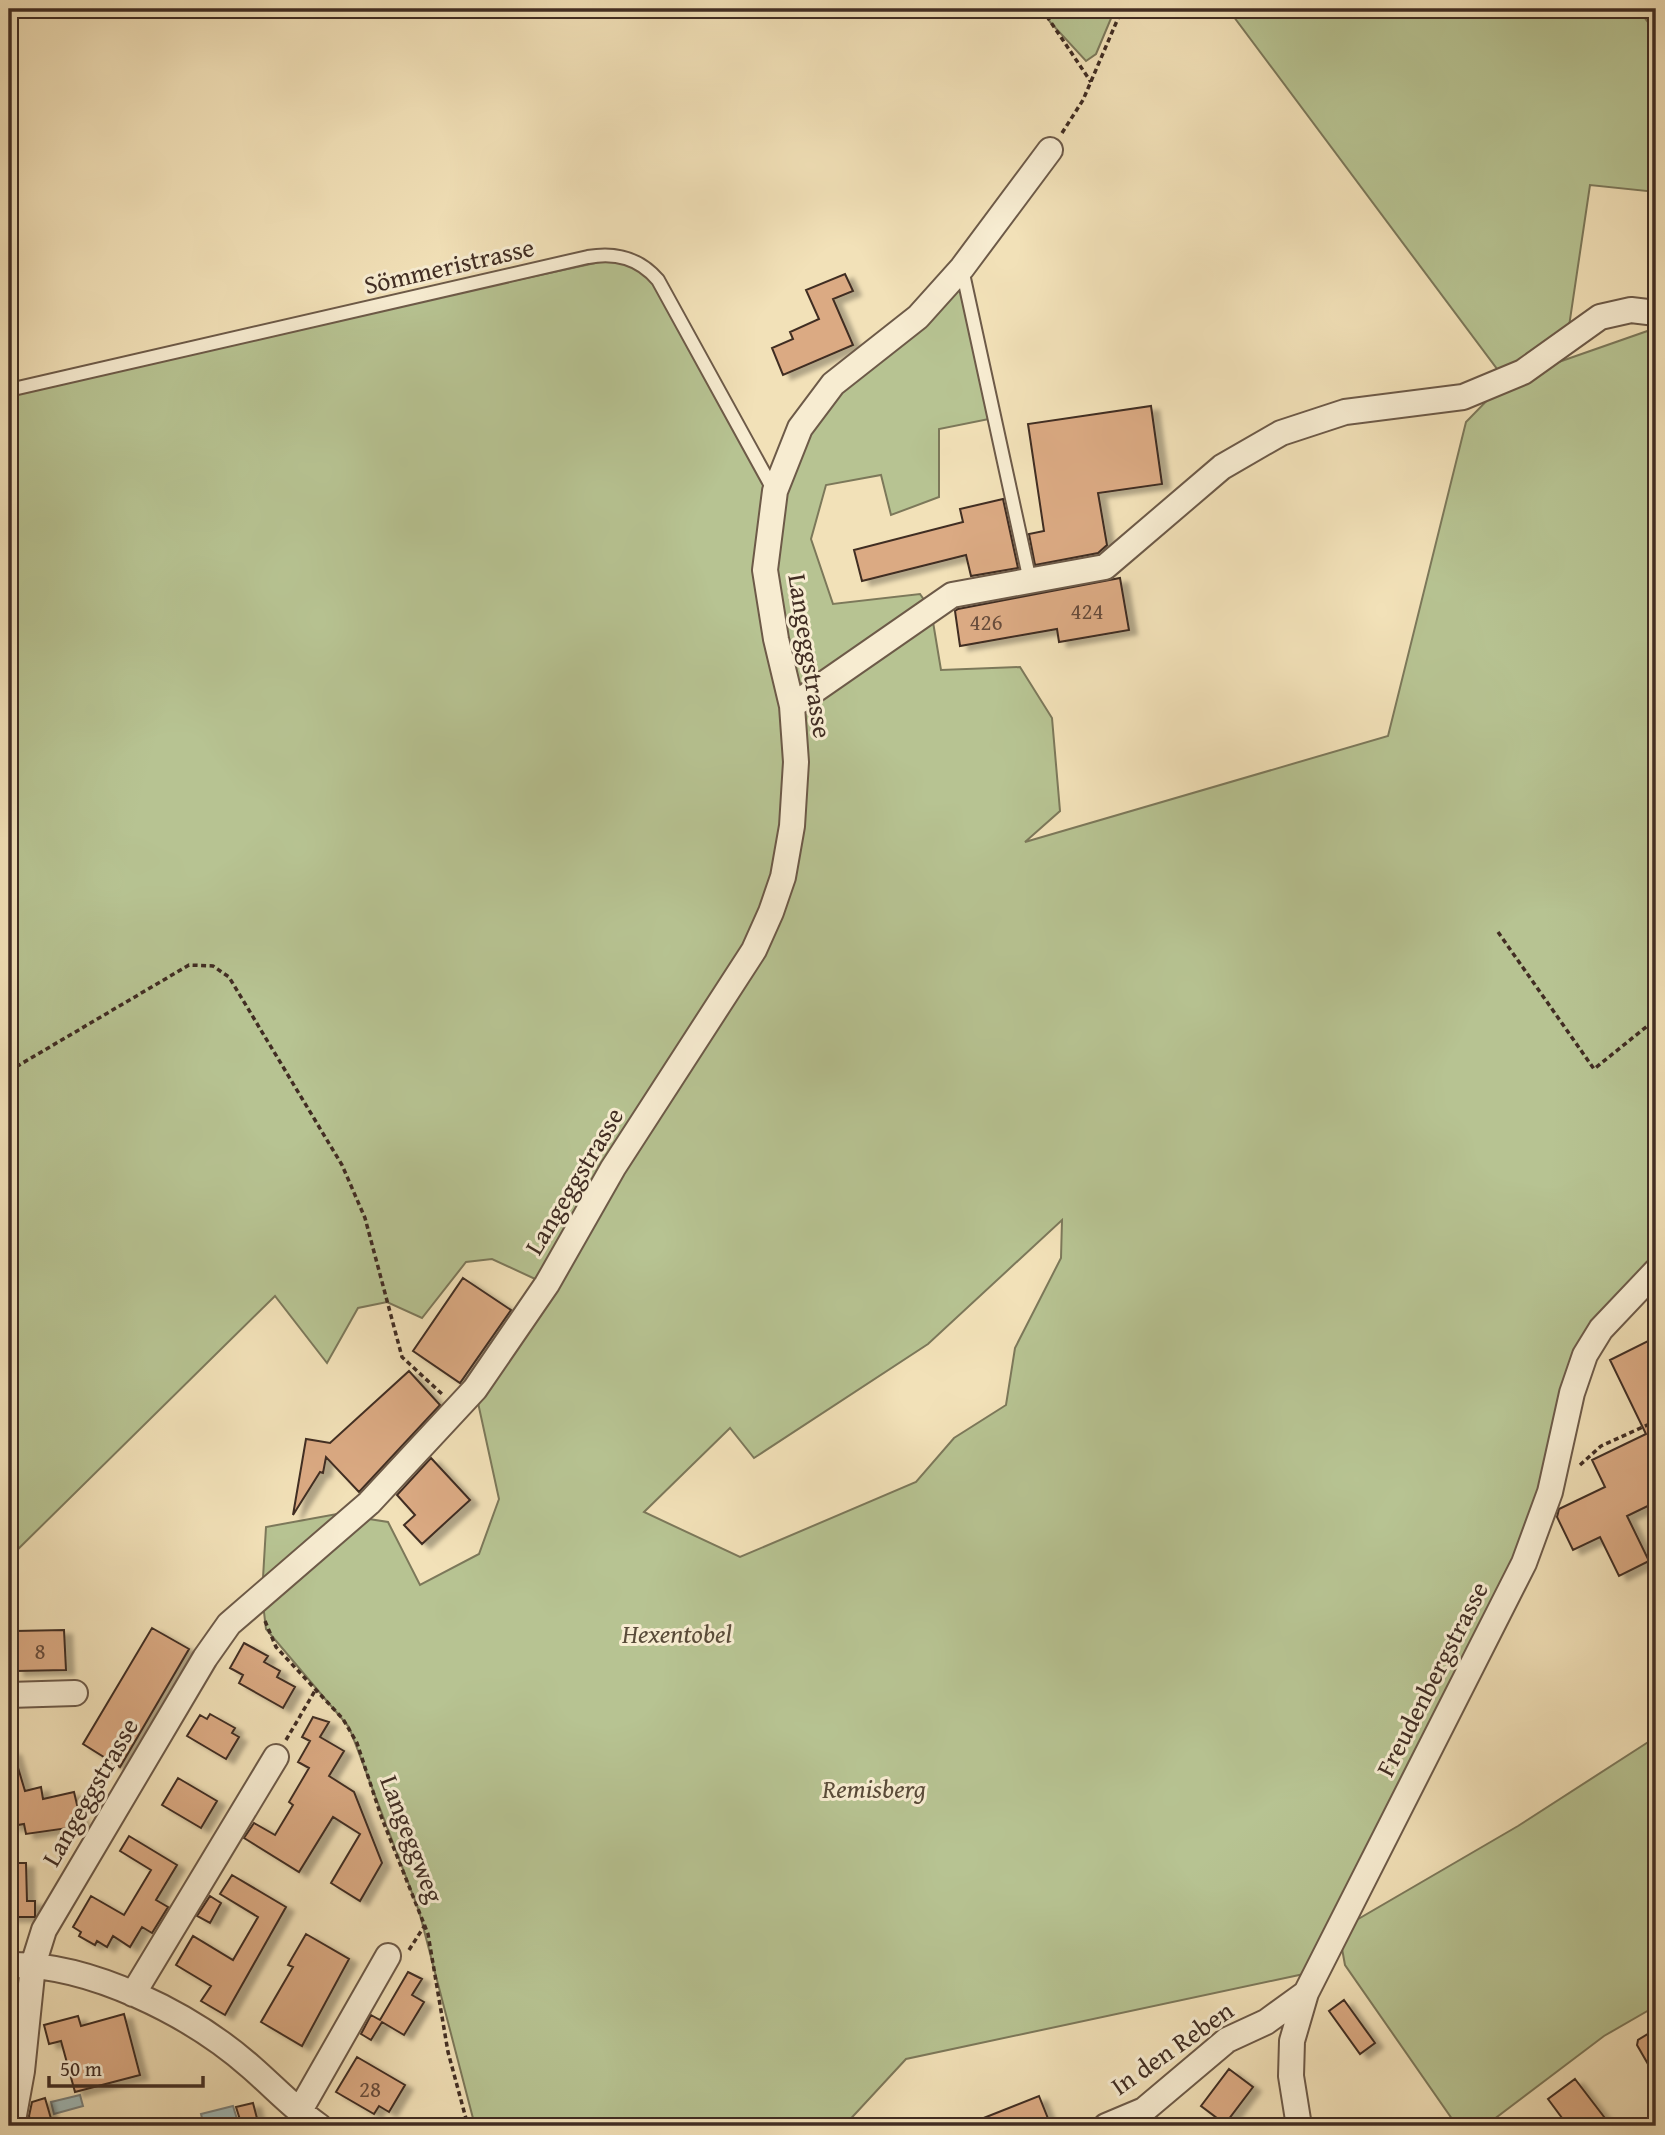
<svg xmlns="http://www.w3.org/2000/svg" width="1665" height="2135" font-family="'Gentium Book Plus',serif">
	<style>
		.green { fill: #b7c392; stroke: #7c785a; stroke-width: 2; fill-rule: evenodd }
		.water { fill: #a0bbba; stroke: #7a827e; stroke-width: 2 }
		.building { fill: #dbaa83; stroke: #412d23; stroke-width: 2; filter: url(#shadow) }
		.lines { fill: none; stroke-linecap: round; stroke-linejoin: round }
		.lane-casing { stroke: #6d5a48; stroke-width: 16 }
		.street-casing { stroke: #6d5a48; stroke-width: 28 }
		.path { stroke: #412d23; stroke-width: 3.5; stroke-dasharray: 5 3.5; stroke-linecap: butt }
		.lane { stroke: #f7ecd1; stroke-width: 12 }
		.street { stroke: #f7ecd1; stroke-width: 24 }
		.labels { text-anchor: middle; stroke-width: 6; stroke-linejoin: round; paint-order: stroke }
		.number-label { font-size: 23px; fill: #684c3b }
		.street-label { font-size: 26px; fill: #412d23; stroke: #f7ecd1 }
		.park-label { font-size: 26px; font-style: italic; fill: #594b39; stroke: #f7ecd1 }
	</style>
	<defs>
		<filter id="shadow"><feDropShadow dx="8" dy="4.5" stdDeviation="2" flood-color="#0004"/></filter>
	</defs>
	<rect width="100%" height="100%" fill="#f2e1b8"/>
	<filter id="stains"><feTurbulence type="fractalNoise" baseFrequency=".00286" numOctaves="4"/><feColorMatrix values="0 0 0 0 .2 0 0 0 0 .09 0 0 0 0 .02 0 0 0 .5 -.17"/></filter>
	<radialGradient id="worn" r=".72"><stop offset=".6" stop-color="#630" stop-opacity="0"/><stop offset="1" stop-color="#630" stop-opacity=".3"/></radialGradient>
	<path class="green" d="M 1043,9 L 1115,9 L 1096,54 L 1086,61 L 1050,22 Z
		M 1228,9 L 1638,9 L 1656,33 L 1656,192 L 1590,185 L 1567,340 L 1510,379 L 1656,328 L 1656,1268 L 1601,1329 L 1544,1510 L 1341,1929 L 1518,1826 L 1656,1737 L 1656,2006 L 1604,2036 L 1485,2126 L 1457,2126 L 1345,1965 L 1339,1932 L 1313,1972 L 906,2059 L 844,2126 L 475,2126 L 419,1911 L 349,1727 L 266,1629 L 262,1595 L 266,1527 L 337,1514 L 388,1522 L 420,1585 L 479,1554 L 499,1499 L 475,1389 L 546,1284 L 492,1259 L 466,1262 L 422,1318 L 387,1302 L 358,1308 L 327,1363 L 275,1296 L 9,1558 L 9,390 L 609,260 L 631,264 L 655,284 L 775,490 L 800,428 L 962,268 L 994,418 L 939,429 L 939,497 L 891,515 L 881,475 L 826,485 L 811,539 L 833,604 L 920,594 L 931,610 L 941,670 L 1020,667 L 1052,718 L 1060,811 L 1025,842 L 1388,736 L 1466,422 L 1506,381 ZM 1062,1220 L 1061,1258 L 1015,1348 L 1006,1405 L 954,1438 L 916,1482 L 740,1557 L 644,1512 L 730,1428 L 754,1458 L 928,1344 Z"/>
	<path class="water" d="M 80,2095 L 83,2106 L 54,2114 L 51,2102 Z
		M 233,2106 L 237,2119 L 204,2126 L 201,2114 Z"/>
	<path class="building" d="M 845,274 L 853,291 L 833,299 L 853,345 L 783,375 L 772,348 L 793,339 L 790,332 L 819,319 L 806,290 Z
		M 1151,406 L 1162,484 L 1098,493 L 1107,545 L 1098,553 L 1035,565 L 1029,534 L 1044,531 L 1028,424 Z
		M 1003,499 L 1018,568 L 971,576 L 966,555 L 862,581 L 854,550 L 963,522 L 960,509 Z
		M 1120,578 L 1129,630 L 1059,642 L 1057,629 L 960,646 L 955,611 L 958,609 Z
		M 463,1278 L 511,1310 L 460,1383 L 413,1351 Z
		M 1656,1337 L 1656,1502 L 1627,1516 L 1649,1561 L 1619,1576 L 1600,1537 L 1573,1550 L 1557,1517 L 1559,1509 L 1605,1487 L 1592,1460 L 1646,1434 L 1610,1360 Z
		M 409,1371 L 440,1405 L 359,1492 L 326,1457 L 323,1473 L 320,1472 L 293,1515 L 306,1439 L 330,1443 Z
		M 431,1458 L 470,1500 L 422,1544 L 404,1525 L 415,1515 L 397,1495 Z
		M 152,1628 L 189,1649 L 120,1767 L 83,1744 Z
		M 64,1630 L 66,1670 L 16,1671 L 15,1631 Z
		M 244,1643 L 268,1656 L 264,1662 L 280,1671 L 277,1677 L 295,1687 L 283,1708 L 239,1683 L 243,1675 L 230,1668 Z
		M 210,1714 L 235,1728 L 232,1733 L 239,1737 L 226,1759 L 187,1736 L 200,1715 L 207,1719 Z
		M 313,1717 L 329,1722 L 320,1737 L 344,1751 L 329,1776 L 354,1792 L 382,1863 L 360,1901 L 331,1883 L 360,1834 L 333,1817 L 299,1872 L 244,1838 L 254,1823 L 275,1835 L 293,1805 L 289,1802 L 309,1768 L 298,1762 L 310,1741 L 302,1737 Z
		M 9,1751 L 13,1751 L 25,1791 L 41,1787 L 43,1799 L 74,1792 L 82,1826 L 26,1834 L 24,1824 L 12,1826 L 9,1810 Z
		M 178,1778 L 217,1801 L 201,1828 L 162,1805 Z
		M 129,1836 L 177,1865 L 156,1900 L 168,1907 L 152,1933 L 142,1927 L 130,1947 L 113,1936 L 107,1947 L 97,1941 L 95,1945 L 79,1936 L 81,1932 L 73,1927 L 91,1896 L 124,1915 L 151,1870 L 120,1851 Z
		M 9,1863 L 26,1863 L 27,1901 L 35,1901 L 35,1917 L 9,1917 Z
		M 232,1875 L 286,1907 L 225,2015 L 201,2001 L 211,1986 L 176,1965 L 193,1936 L 233,1960 L 258,1917 L 220,1894 Z
		M 210,1896 L 221,1903 L 210,1923 L 197,1916 Z
		M 306,1934 L 349,1959 L 302,2046 L 261,2022 L 293,1967 L 288,1965 Z
		M 408,1972 L 422,1979 L 412,1995 L 424,2002 L 404,2035 L 382,2022 L 371,2040 L 361,2034 L 371,2015 L 380,2020 Z
		M 1344,2000 L 1375,2043 L 1360,2054 L 1329,2011 Z
		M 124,2014 L 140,2075 L 75,2092 L 61,2041 L 49,2044 L 44,2025 L 78,2016 L 81,2026 Z
		M 1656,2029 L 1656,2078 L 1637,2045 L 1638,2040 Z
		M 357,2057 L 405,2085 L 389,2112 L 379,2106 L 374,2114 L 336,2092 Z
		M 1229,2069 L 1253,2087 L 1225,2124 L 1201,2106 Z
		M 1575,2079 L 1611,2126 L 1568,2126 L 1548,2099 Z
		M 1039,2096 L 1051,2126 L 966,2126 L 966,2125 Z
		M 45,2098 L 52,2122 L 32,2126 L 29,2116 L 32,2102 Z
		M 253,2103 L 259,2126 L 242,2126 L 236,2107 Z"/>
	<g class="lines">
		<g class="lane-casing">
			<path id="lane" d="M 962,269 L 1030,581
				M 9,390 L 588,257 C 616,252 639,258 658,280 L 774,491
				M 9,1969 L 9,2023"/>
		</g>
		<g class="street-casing">
			<path id="street" d="M 792,706 L 952,595 L 1105,567 L 1222,467 L 1281,433 L 1345,412 L 1463,397 L 1523,372 L 1600,317 L 1631,310 L 1656,313
				M 9,1695 L 75,1693
				M 9,1965 C 89,1963 191,2014 251,2067 C 274,2087 294,2109 319,2126
				M 133,1994 L 276,1757
				M 299,2112 L 388,1956
				M 12,2126 L 22,2071 L 33,1965 L 44,1930 L 205,1658 L 229,1624 L 369,1503 L 475,1389 L 547,1284 L 613,1168 L 754,950 L 771,912 L 783,877 L 792,826 L 796,762 L 792,706 L 776,639 L 765,570 L 775,491 L 800,428 L 833,384 L 918,317 L 962,268 L 1050,150
				M 1106,2126 L 1144,2110 L 1227,2040 L 1266,2022 L 1306,1993
				M 1299,2126 L 1291,2076 L 1292,2041 L 1306,1993 L 1524,1563 L 1550,1492 L 1572,1393 L 1585,1355 L 1601,1329 L 1656,1271"/>
		</g>
		<path class="path" d="M 1042,9 L 1091,82
			M 1062,133 L 1083,100 L 1122,9
			M 1498,932 L 1594,1069 L 1656,1019
			M 9,1071 L 189,965 L 213,966 L 229,977 L 342,1165 L 365,1218 L 402,1357 L 442,1394
			M 1580,1465 L 1601,1446 L 1656,1421
			M 265,1621 L 276,1647 L 343,1719 L 357,1743 L 381,1816 L 428,1934 L 448,2052 L 468,2126
			M 286,1740 L 316,1689
			M 409,1950 L 425,1925"/>
		<use href="#lane" class="lane"/>
		<use href="#street" class="street"/>
	</g>
	<g class="labels">
		<g class="number-label">
			<text x="1087" y="619">424</text>
			<text x="986" y="630">426</text>
			<text x="40" y="1659">8</text>
			<text x="370" y="2097">28</text>
		</g>
		<g class="street-label">
			<text transform="translate(449 266) rotate(-13)" y="9">Sömmeristrasse</text>
			<text transform="translate(810 656) rotate(81)" y="9">Langeggstrasse</text>
			<text transform="translate(574 1181) rotate(-59)" y="9">Langeggstrasse</text>
			<text transform="translate(1432 1679) rotate(-63)" y="9">Freudenbergstrasse</text>
			<text transform="translate(90 1792) rotate(-60)" y="9">Langeggstrasse</text>
			<text transform="translate(412 1839) rotate(69)" y="9">Langeggweg</text>
			<text transform="translate(1172 2048) rotate(-35)" y="9">In den Reben</text>
		</g>
		<g class="park-label">
			<text x="677" y="1643">Hexentobel</text>
			<text x="874" y="1798">Remisberg</text>
		</g>
	</g>
	<rect width="1665" height="2135" fill="none" stroke="#f2e1b8" stroke-width="35"/>
	<rect x="10" y="10" width="1644" height="2114" fill="none" stroke="#412d23" stroke-width="3.5"/>
	<rect x="18" y="18" width="1630" height="2100" fill="none" stroke="#412d23" stroke-width="2"/>
	<path d="M49 2076v10h154v-10" fill="none" stroke="#412d23" stroke-width="3.5"/>
	<text x="60" y="2076" font-size="21" fill="#412d23" stroke="#f7ecd1" stroke-width="5" paint-order="stroke">50 m</text>
	<rect width="100%" height="100%" filter="url(#stains)"/>
	<rect width="100%" height="100%" fill="url(#worn)"/>
</svg>
